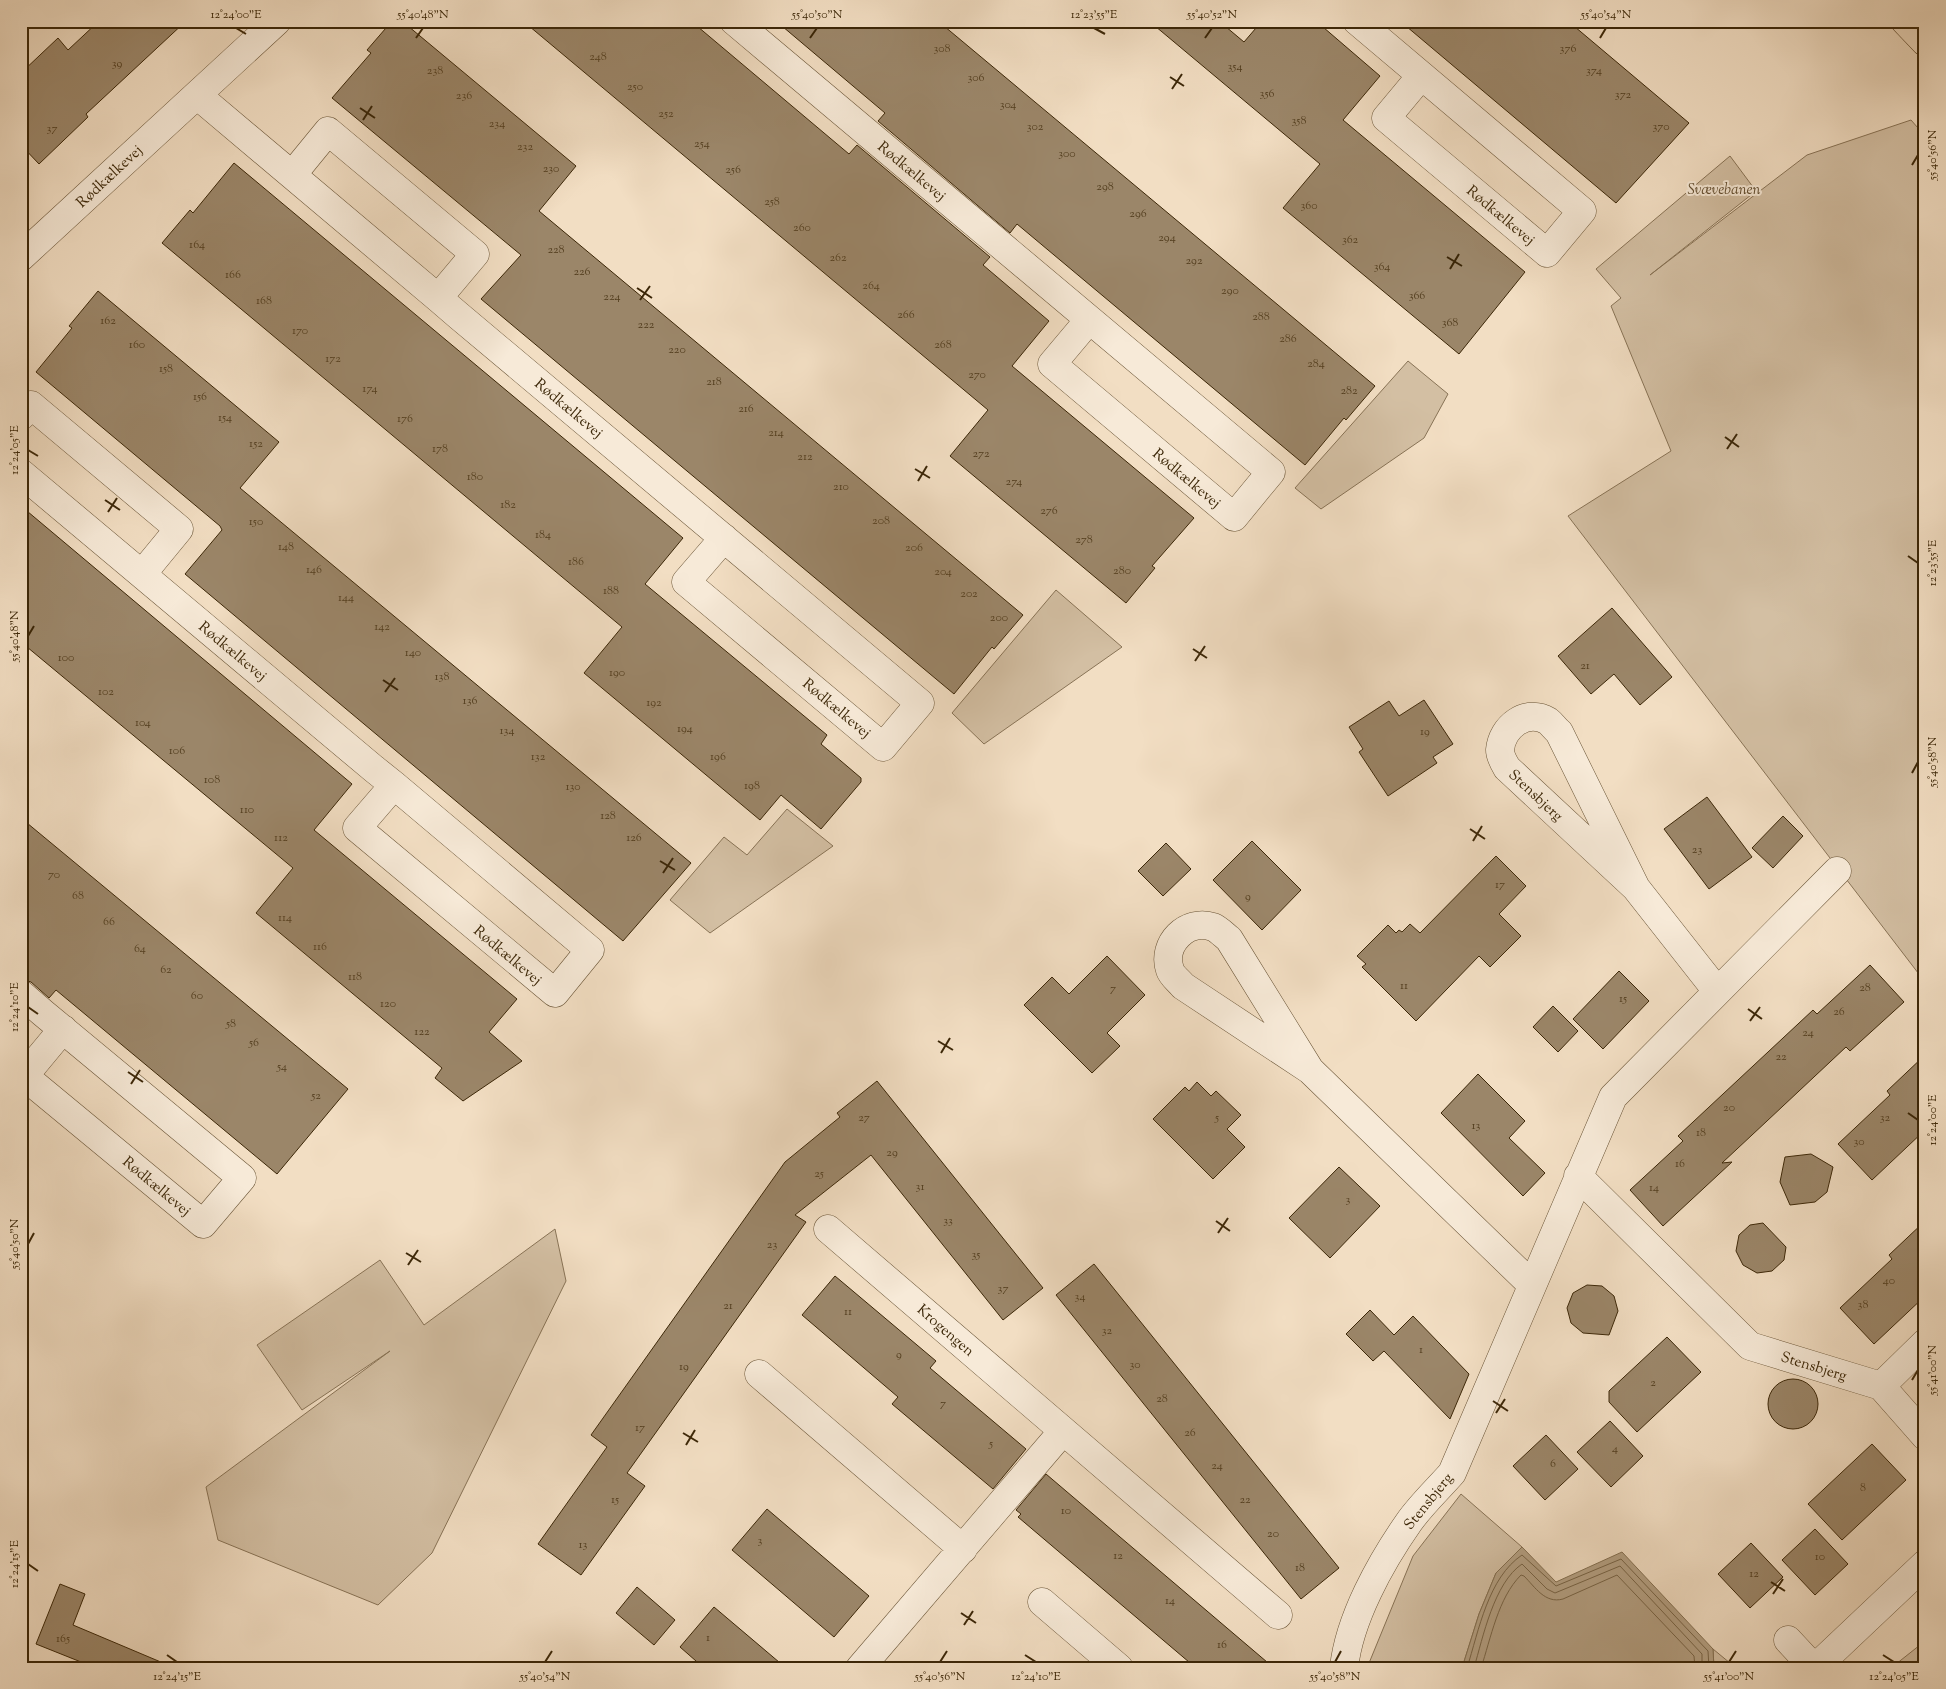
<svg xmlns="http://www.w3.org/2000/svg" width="1946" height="1689" font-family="'Sorts Mill Goudy',serif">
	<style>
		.green { fill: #d3bfa3; stroke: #887356 }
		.water { fill: #b4a083; stroke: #847052 }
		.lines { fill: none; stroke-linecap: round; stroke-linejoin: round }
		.shore { stroke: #786446; stroke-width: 1 }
		.building { fill: #9b8669; stroke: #3c2708 }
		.minor-casing { stroke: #6a5537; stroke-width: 29 }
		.major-casing { stroke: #3c2708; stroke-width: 29 }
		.minor { stroke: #f7ead8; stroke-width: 28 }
		.major { stroke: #f2dec3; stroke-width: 28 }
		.ticks { fill: none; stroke: #3c2708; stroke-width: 2 }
		.labels { text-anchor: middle; stroke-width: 4; stroke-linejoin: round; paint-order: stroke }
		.number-label { font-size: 12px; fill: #543f20 }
		.street-label { font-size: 15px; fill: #3c2708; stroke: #f7ead8 }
		.park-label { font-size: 15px; font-style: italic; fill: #624d2f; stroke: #f7ead8 }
		.neatline { fill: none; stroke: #3c2708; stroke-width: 2 }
		.ticks-label { font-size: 12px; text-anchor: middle; fill: #3c2708 }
	</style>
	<rect width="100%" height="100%" fill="#f2dec3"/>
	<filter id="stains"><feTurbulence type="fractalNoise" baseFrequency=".004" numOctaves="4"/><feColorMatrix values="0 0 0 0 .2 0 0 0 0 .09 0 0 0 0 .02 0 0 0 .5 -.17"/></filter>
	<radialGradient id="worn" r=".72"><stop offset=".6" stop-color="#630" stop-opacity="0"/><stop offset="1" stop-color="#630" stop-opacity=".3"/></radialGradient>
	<path class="green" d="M 1911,120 L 1925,136 L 1925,982 L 1568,516 L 1671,451 L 1611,306 L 1621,298 L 1596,269 L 1730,156 L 1756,191 L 1650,275 L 1807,155 Z
		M 1408,361 L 1448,394 L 1424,438 L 1321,509 L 1295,488 Z
		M 1056,590 L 1122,647 L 984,744 L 952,713 Z
		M 787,809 L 833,846 L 710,933 L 670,900 L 724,837 L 747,855 Z
		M 555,1229 L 566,1281 L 432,1553 L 378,1605 L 218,1540 L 206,1487 L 390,1351 L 302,1410 L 257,1345 L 380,1260 L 424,1325 Z
		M 1461,1494 L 1522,1547 L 1496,1573 L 1479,1614 L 1462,1668 L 1367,1668 L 1413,1556 Z
		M 1925,1641 L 1925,1668 L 1891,1668 Z
		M 1713,1649 L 1736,1668 L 1714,1668 Z"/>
	<path class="water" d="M 1522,1547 L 1556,1582 L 1622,1552 L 1713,1649 L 1714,1668 L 1462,1668 L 1479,1614 L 1496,1573 Z"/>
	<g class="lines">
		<path class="shore" d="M 1467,1668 C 1479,1630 1488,1578 1522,1555 L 1556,1586 L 1621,1559 L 1708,1651 L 1709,1668
			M 1474,1668 C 1483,1637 1494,1583 1522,1564 L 1547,1589 L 1555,1593 L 1620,1566 L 1702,1654 L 1702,1668
			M 1481,1668 C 1491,1638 1498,1598 1521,1575 L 1524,1576 C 1535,1587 1545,1604 1563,1599 L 1617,1575 L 1694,1656 L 1695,1668"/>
	</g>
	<path class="building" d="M 99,21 L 186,21 L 86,114 L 88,117 L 39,164 L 21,145 L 21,73 L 58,38 L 68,50 Z
		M 392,21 L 402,21 L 576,166 L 539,211 L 1023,615 L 994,649 L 992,647 L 954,694 L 481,299 L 521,255 L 332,98 L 371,53 L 367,50 Z
		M 523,21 L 691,21 L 849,154 L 857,145 L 990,257 L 983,265 L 1049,321 L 1012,366 L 1194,518 L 1152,566 L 1155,568 L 1126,603 L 950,456 L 988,410 Z
		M 776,21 L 938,21 L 1375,386 L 1346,420 L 1344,418 L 1305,465 L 1017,224 L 1010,233 L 878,121 L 885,113 Z
		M 1149,21 L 1219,21 L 1244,42 L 1262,21 L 1316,21 L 1380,76 L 1343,120 L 1525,272 L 1459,354 L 1283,208 L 1320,164 Z
		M 1400,21 L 1568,21 L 1689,123 L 1616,203 Z
		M 234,163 L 683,538 L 645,584 L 827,735 L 821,744 L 861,778 L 861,782 L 821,829 L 781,795 L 760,820 L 584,673 L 622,627 L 162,243 L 190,210 L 193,213 Z
		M 98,291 L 279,442 L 240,488 L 691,863 L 623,941 L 185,574 L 222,530 L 220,526 L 36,372 L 72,328 L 69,326 Z
		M 21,506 L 352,784 L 314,830 L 517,999 L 489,1032 L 522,1061 L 463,1101 L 435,1078 L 442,1068 L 256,913 L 293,868 L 21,642 Z
		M 1612,608 L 1672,677 L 1640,705 L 1614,674 L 1591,694 L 1558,656 Z
		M 1424,700 L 1453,744 L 1433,757 L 1437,763 L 1388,796 L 1359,752 L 1363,749 L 1349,727 L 1389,701 L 1399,716 Z
		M 1707,797 L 1752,857 L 1709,889 L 1664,829 Z
		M 1783,816 L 1803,836 L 1773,868 L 1752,848 Z
		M 21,818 L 348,1089 L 277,1174 L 56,990 L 49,998 L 31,982 L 21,979 Z
		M 1252,841 L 1301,890 L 1262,930 L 1213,880 Z
		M 1166,843 L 1191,869 L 1163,896 L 1138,871 Z
		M 1496,856 L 1526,886 L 1499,914 L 1521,936 L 1490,967 L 1479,956 L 1416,1021 L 1362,967 L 1366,964 L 1357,956 L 1388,925 L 1396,933 L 1399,930 L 1402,932 L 1410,924 L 1420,933 Z
		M 1107,956 L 1145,995 L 1107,1033 L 1120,1046 L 1092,1073 L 1024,1005 L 1052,977 L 1069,994 Z
		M 1870,965 L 1904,1002 L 1850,1051 L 1846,1047 L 1767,1121 L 1722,1163 L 1732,1162 L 1663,1226 L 1630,1190 L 1683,1141 L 1678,1136 L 1813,1010 L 1817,1014 Z
		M 1619,971 L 1649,1001 L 1603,1049 L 1573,1019 Z
		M 1553,1006 L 1578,1031 L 1558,1052 L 1533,1027 Z
		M 21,1015 L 29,1022 L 21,1031 Z
		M 1925,1055 L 1925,1130 L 1872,1180 L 1838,1144 L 1890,1095 L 1887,1091 Z
		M 1478,1074 L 1525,1121 L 1509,1138 L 1545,1173 L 1523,1196 L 1441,1113 Z
		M 877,1081 L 1043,1288 L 1003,1320 L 871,1155 L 795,1215 L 806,1222 L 627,1473 L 645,1486 L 581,1575 L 538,1544 L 607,1447 L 591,1435 L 785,1162 L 840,1117 L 837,1113 Z
		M 1197,1082 L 1211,1096 L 1216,1091 L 1241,1115 L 1227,1129 L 1245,1147 L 1213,1179 L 1153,1119 L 1185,1087 L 1189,1091 Z
		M 1811,1154 L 1833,1167 L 1827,1192 L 1815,1202 L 1790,1205 L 1780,1182 L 1785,1157 Z
		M 1339,1167 L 1380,1206 L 1330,1258 L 1289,1218 Z
		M 1925,1221 L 1925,1296 L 1874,1344 L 1840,1308 L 1892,1259 L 1889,1255 Z
		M 1763,1223 L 1786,1247 L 1784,1260 L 1772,1271 L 1757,1273 L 1743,1265 L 1736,1251 L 1739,1235 L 1750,1225 Z
		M 1094,1264 L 1339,1568 L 1301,1599 L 1056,1295 Z
		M 835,1276 L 936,1361 L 930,1368 L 1026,1449 L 993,1489 L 892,1404 L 898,1397 L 802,1315 Z
		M 1587,1285 L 1602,1286 L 1614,1296 L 1618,1311 L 1609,1335 L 1583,1333 L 1571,1323 L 1567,1308 L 1573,1293 Z
		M 1370,1310 L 1394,1335 L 1413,1316 L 1469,1374 L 1450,1419 L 1384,1351 L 1373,1361 L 1346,1334 Z
		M 1667,1337 L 1701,1372 L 1637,1432 L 1609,1402 L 1609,1391 Z
		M1768 1404a25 25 0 1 1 50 0a25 25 0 1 1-50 0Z
		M 1610,1421 L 1643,1456 L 1611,1487 L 1577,1452 Z
		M 1546,1435 L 1578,1469 L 1545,1500 L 1513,1466 Z
		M 1872,1444 L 1906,1480 L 1842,1540 L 1808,1504 Z
		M 1046,1474 L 1274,1668 L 1196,1668 L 1018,1517 L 1021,1514 L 1016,1510 Z
		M 767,1509 L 869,1596 L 834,1637 L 732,1550 Z
		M 1815,1529 L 1848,1564 L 1815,1595 L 1782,1560 Z
		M 1751,1543 L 1783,1577 L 1750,1608 L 1718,1574 Z
		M 60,1584 L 85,1594 L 73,1625 L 175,1668 L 96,1668 L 36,1644 Z
		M 637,1587 L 675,1620 L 654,1645 L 616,1613 Z
		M 714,1607 L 786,1668 L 704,1668 L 680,1647 Z"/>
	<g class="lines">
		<g class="minor-casing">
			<path id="minor" d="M 734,21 L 1271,472 L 1234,517 L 1052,364 L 1089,320
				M 1357,21 L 1582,211 L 1547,253 L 1386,118 L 1421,76
				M 197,95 L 438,298 L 459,316 L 920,703 L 883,747 L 686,582 L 724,538
				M 292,175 L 328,131 L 475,254 L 438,298
				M 21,257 L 277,21
				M 21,416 L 31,405 L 179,529 L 142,574
				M 21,473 L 374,769 L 394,785 L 590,950 L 555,993 L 357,828 L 394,785
				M 1636,888 L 1507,768 C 1504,763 1500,755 1500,750 C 1502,727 1526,708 1548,721 C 1552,724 1555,729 1559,732 L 1636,888 L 1717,991
				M 21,994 L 43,1013 L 242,1178 L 203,1224 L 24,1076 L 63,1029
				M 1310,1070 L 1183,986 C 1179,981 1172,976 1170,970 C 1161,944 1187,918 1213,927 C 1218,929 1224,935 1229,939 L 1310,1070 L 1531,1284
				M 1578,1176 L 1750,1346 L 1881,1386 L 1925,1436
				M 828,1229 L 1278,1615
				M 759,1374 L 963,1549
				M 1881,1386 L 1925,1343
				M 1042,1602 L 1119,1668
				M 1788,1640 L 1814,1668
				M 860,1668 L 1063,1431
				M 1344,1668 C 1349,1619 1381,1562 1409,1522 C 1421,1505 1438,1489 1452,1473 L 1613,1097 L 1837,871
				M 1815,1668 L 1925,1564"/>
		</g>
		<g class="major-casing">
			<path id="major" d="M 1905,21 L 1925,42"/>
		</g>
		<use href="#minor" class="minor"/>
		<use href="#major" class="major"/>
	</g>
	<path class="ticks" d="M 236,28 L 246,34M 1094,28 L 1105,34M 416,38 L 423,28M 810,38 L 817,28M 1205,38 L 1212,28M 1600,38 L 1606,28M 1170,77 L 1184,86M 1172,89 L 1182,74M 360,108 L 375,118M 363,120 L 372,106M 1912,165 L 1918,155M 1447,257 L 1462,266M 1450,269 L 1459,254M 637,288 L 652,298M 640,300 L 650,286M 1725,437 L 1739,447M 1727,449 L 1737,434M 28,450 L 38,456M 915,469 L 930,478M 918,481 L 927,466M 105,500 L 120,510M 108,512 L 117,498M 1908,556 L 1918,563M 28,636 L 34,626M 1193,649 L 1207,658M 1195,661 L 1205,646M 383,680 L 398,690M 385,692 L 395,678M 1912,773 L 1918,762M 1470,829 L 1485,839M 1473,841 L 1482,826M 660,861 L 675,870M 663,873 L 673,858M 28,1007 L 38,1014M 1748,1009 L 1762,1019M 1750,1021 L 1760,1007M 938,1041 L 953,1050M 941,1053 L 950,1038M 128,1072 L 143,1082M 131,1084 L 140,1070M 1908,1113 L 1918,1120M 1216,1221 L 1230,1231M 1218,1233 L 1228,1218M 28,1244 L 34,1233M 406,1253 L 421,1262M 408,1265 L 418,1250M 1912,1380 L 1918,1370M 1493,1401 L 1508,1411M 1496,1413 L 1505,1399M 683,1433 L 698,1442M 686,1445 L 695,1430M 28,1564 L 38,1571M 1771,1582 L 1785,1591M 1773,1594 L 1783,1579M 961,1613 L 976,1623M 964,1625 L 973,1611M 167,1655 L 177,1662M 1025,1655 L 1036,1662M 1883,1655 L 1894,1662M 545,1662 L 552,1651M 940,1662 L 947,1651M 1335,1662 L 1341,1651M 1729,1662 L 1736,1651"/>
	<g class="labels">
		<g class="number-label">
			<text x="942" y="52">308</text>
			<text x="1568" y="52">376</text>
			<text x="598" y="60">248</text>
			<text x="117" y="67">39</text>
			<text x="1235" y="70">354</text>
			<text x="435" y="74">238</text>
			<text x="1594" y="74">374</text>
			<text x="976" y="81">306</text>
			<text x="635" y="90">250</text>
			<text x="1267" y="97">356</text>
			<text x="1623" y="98">372</text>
			<text x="464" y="99">236</text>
			<text x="1008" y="108">304</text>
			<text x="666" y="117">252</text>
			<text x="1299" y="124">358</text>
			<text x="497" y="127">234</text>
			<text x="1035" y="130">302</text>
			<text x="1661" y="130">370</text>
			<text x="52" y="132">37</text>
			<text x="702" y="147">254</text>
			<text x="525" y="150">232</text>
			<text x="1067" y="157">300</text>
			<text x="551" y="172">230</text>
			<text x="733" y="173">256</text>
			<text x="1105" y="190">298</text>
			<text x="772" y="205">258</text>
			<text x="1309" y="209">360</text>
			<text x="1138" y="217">296</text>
			<text x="802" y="231">260</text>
			<text x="1167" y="241">294</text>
			<text x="1350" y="243">362</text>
			<text x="197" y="248">164</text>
			<text x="556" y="253">228</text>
			<text x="838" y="261">262</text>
			<text x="1194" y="264">292</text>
			<text x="1382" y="270">364</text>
			<text x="582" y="275">226</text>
			<text x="233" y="278">166</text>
			<text x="871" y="289">264</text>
			<text x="1230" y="294">290</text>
			<text x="1417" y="299">366</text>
			<text x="612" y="300">224</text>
			<text x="264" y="304">168</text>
			<text x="906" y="318">266</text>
			<text x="1261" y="320">288</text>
			<text x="108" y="324">162</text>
			<text x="1450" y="326">368</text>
			<text x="646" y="328">222</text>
			<text x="300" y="334">170</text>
			<text x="1288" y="342">286</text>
			<text x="137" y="348">160</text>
			<text x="943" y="348">268</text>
			<text x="677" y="353">220</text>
			<text x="333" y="362">172</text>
			<text x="1316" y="367">284</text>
			<text x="166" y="372">158</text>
			<text x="977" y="378">270</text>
			<text x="714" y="385">218</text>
			<text x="370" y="392">174</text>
			<text x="1349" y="394">282</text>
			<text x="200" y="400">156</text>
			<text x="746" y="412">216</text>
			<text x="225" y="421">154</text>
			<text x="405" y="422">176</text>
			<text x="776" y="436">214</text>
			<text x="256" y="447">152</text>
			<text x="440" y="452">178</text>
			<text x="981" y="457">272</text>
			<text x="805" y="460">212</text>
			<text x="475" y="480">180</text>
			<text x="1014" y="485">274</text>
			<text x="841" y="490">210</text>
			<text x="508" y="508">182</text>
			<text x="1049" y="514">276</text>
			<text x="881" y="524">208</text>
			<text x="256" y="525">150</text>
			<text x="543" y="538">184</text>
			<text x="1084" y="543">278</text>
			<text x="286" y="550">148</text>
			<text x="914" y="551">206</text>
			<text x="576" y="565">186</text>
			<text x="314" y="573">146</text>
			<text x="1122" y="574">280</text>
			<text x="943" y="575">204</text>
			<text x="611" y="594">188</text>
			<text x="969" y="597">202</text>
			<text x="346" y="601">144</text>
			<text x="999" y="621">200</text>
			<text x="382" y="630">142</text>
			<text x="413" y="656">140</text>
			<text x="66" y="661">100</text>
			<text x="1585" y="669">21</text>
			<text x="617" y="676">190</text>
			<text x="442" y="680">138</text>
			<text x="106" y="695">102</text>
			<text x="470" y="704">136</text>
			<text x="654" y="706">192</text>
			<text x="143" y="726">104</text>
			<text x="685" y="732">194</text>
			<text x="507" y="734">134</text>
			<text x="1425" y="735">19</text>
			<text x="177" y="754">106</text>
			<text x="538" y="760">132</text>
			<text x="718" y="760">196</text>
			<text x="212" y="783">108</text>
			<text x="752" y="789">198</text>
			<text x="573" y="790">130</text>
			<text x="247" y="813">110</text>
			<text x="608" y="819">128</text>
			<text x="281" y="841">112</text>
			<text x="634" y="841">126</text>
			<text x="1697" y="853">23</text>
			<text x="54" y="878">70</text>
			<text x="1500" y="888">17</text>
			<text x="78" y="899">68</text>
			<text x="1248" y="900">9</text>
			<text x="285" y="921">114</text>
			<text x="109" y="925">66</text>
			<text x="320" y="950">116</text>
			<text x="140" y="952">64</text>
			<text x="166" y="973">62</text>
			<text x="355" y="980">118</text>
			<text x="1404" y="989">11</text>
			<text x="1865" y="991">28</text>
			<text x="1113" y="992">7</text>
			<text x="197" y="999">60</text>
			<text x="1623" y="1002">15</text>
			<text x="388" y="1007">120</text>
			<text x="1839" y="1015">26</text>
			<text x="231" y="1027">58</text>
			<text x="422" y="1035">122</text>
			<text x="1808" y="1036">24</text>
			<text x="254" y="1046">56</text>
			<text x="1781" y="1060">22</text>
			<text x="282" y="1070">54</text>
			<text x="316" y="1099">52</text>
			<text x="1729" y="1111">20</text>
			<text x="864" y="1121">27</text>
			<text x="1217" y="1121">5</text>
			<text x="1885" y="1121">32</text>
			<text x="1476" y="1129">13</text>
			<text x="1701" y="1136">18</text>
			<text x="1859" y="1145">30</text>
			<text x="892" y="1156">29</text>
			<text x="1680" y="1167">16</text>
			<text x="819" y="1177">25</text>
			<text x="920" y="1190">31</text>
			<text x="1654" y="1191">14</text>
			<text x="1348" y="1203">3</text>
			<text x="948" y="1224">33</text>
			<text x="772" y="1248">23</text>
			<text x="976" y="1258">35</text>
			<text x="1889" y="1284">40</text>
			<text x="1003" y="1292">37</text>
			<text x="1080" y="1300">34</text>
			<text x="1863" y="1308">38</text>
			<text x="728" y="1309">21</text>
			<text x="848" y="1315">11</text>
			<text x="1107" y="1334">32</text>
			<text x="1421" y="1353">1</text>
			<text x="899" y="1358">9</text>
			<text x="1135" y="1368">30</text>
			<text x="684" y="1370">19</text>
			<text x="1653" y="1386">2</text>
			<text x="1162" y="1402">28</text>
			<text x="943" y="1407">7</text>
			<text x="640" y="1431">17</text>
			<text x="1190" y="1436">26</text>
			<text x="991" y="1447">5</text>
			<text x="1615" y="1452">4</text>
			<text x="1553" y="1467">6</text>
			<text x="1217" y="1469">24</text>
			<text x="1863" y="1491">8</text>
			<text x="615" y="1503">15</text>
			<text x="1245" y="1503">22</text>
			<text x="1066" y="1514">10</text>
			<text x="1273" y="1537">20</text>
			<text x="760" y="1544">3</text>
			<text x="583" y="1548">13</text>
			<text x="1118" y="1559">12</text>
			<text x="1820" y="1560">10</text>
			<text x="1300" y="1571">18</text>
			<text x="1754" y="1577">12</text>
			<text x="1170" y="1604">14</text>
			<text x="708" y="1641">1</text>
			<text x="63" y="1642">165</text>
			<text x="1222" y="1648">16</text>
		</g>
		<g class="street-label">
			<text transform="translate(912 171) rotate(40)" y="5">Rødkælkevej</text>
			<text transform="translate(109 176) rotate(-43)" y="5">Rødkælkevej</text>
			<text transform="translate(1501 215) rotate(40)" y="5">Rødkælkevej</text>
			<text transform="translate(569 408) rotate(40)" y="5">Rødkælkevej</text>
			<text transform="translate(1187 478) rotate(40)" y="5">Rødkælkevej</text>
			<text transform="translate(233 651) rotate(40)" y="5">Rødkælkevej</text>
			<text transform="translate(837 708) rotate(40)" y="5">Rødkælkevej</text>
			<text transform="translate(1536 795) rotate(43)" y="5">Stensbjerg</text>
			<text transform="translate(508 955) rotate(40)" y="5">Rødkælkevej</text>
			<text transform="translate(157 1186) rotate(40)" y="5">Rødkælkevej</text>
			<text transform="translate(946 1330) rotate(41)" y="5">Krogengen</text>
			<text transform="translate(1814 1366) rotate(17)" y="5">Stensbjerg</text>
			<text transform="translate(1428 1501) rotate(-51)" y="5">Stensbjerg</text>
		</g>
		<g class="park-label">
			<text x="1724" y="194">Svævebanen</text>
		</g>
	</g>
	<rect width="1946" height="1689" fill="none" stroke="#f2dec3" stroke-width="55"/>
	<rect x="28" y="28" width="1890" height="1634" class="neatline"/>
	<g class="ticks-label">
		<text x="236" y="18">12°24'00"E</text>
		<text x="423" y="18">55°40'48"N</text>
		<text x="817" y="18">55°40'50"N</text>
		<text x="1094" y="18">12°23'55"E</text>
		<text x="1212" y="18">55°40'52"N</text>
		<text x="1606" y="18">55°40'54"N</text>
		<text transform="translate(1932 155) rotate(-90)" y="4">55°40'56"N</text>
		<text transform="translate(14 450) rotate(-90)" y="4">12°24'05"E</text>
		<text transform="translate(1932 563) rotate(-90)" y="4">12°23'55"E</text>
		<text transform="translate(14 636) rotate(-90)" y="4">55°40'48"N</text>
		<text transform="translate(1932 762) rotate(-90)" y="4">55°40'58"N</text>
		<text transform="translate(14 1007) rotate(-90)" y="4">12°24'10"E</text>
		<text transform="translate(1932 1120) rotate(-90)" y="4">12°24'00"E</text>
		<text transform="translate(14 1244) rotate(-90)" y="4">55°40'50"N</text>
		<text transform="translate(1932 1370) rotate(-90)" y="4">55°41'00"N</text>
		<text transform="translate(14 1564) rotate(-90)" y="4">12°24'15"E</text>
		<text x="177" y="1680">12°24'15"E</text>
		<text x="545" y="1680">55°40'54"N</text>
		<text x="940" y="1680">55°40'56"N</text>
		<text x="1036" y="1680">12°24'10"E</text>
		<text x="1335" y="1680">55°40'58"N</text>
		<text x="1729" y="1680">55°41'00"N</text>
		<text x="1894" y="1680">12°24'05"E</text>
	</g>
	<rect width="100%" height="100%" filter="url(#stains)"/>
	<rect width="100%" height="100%" fill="url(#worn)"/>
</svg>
